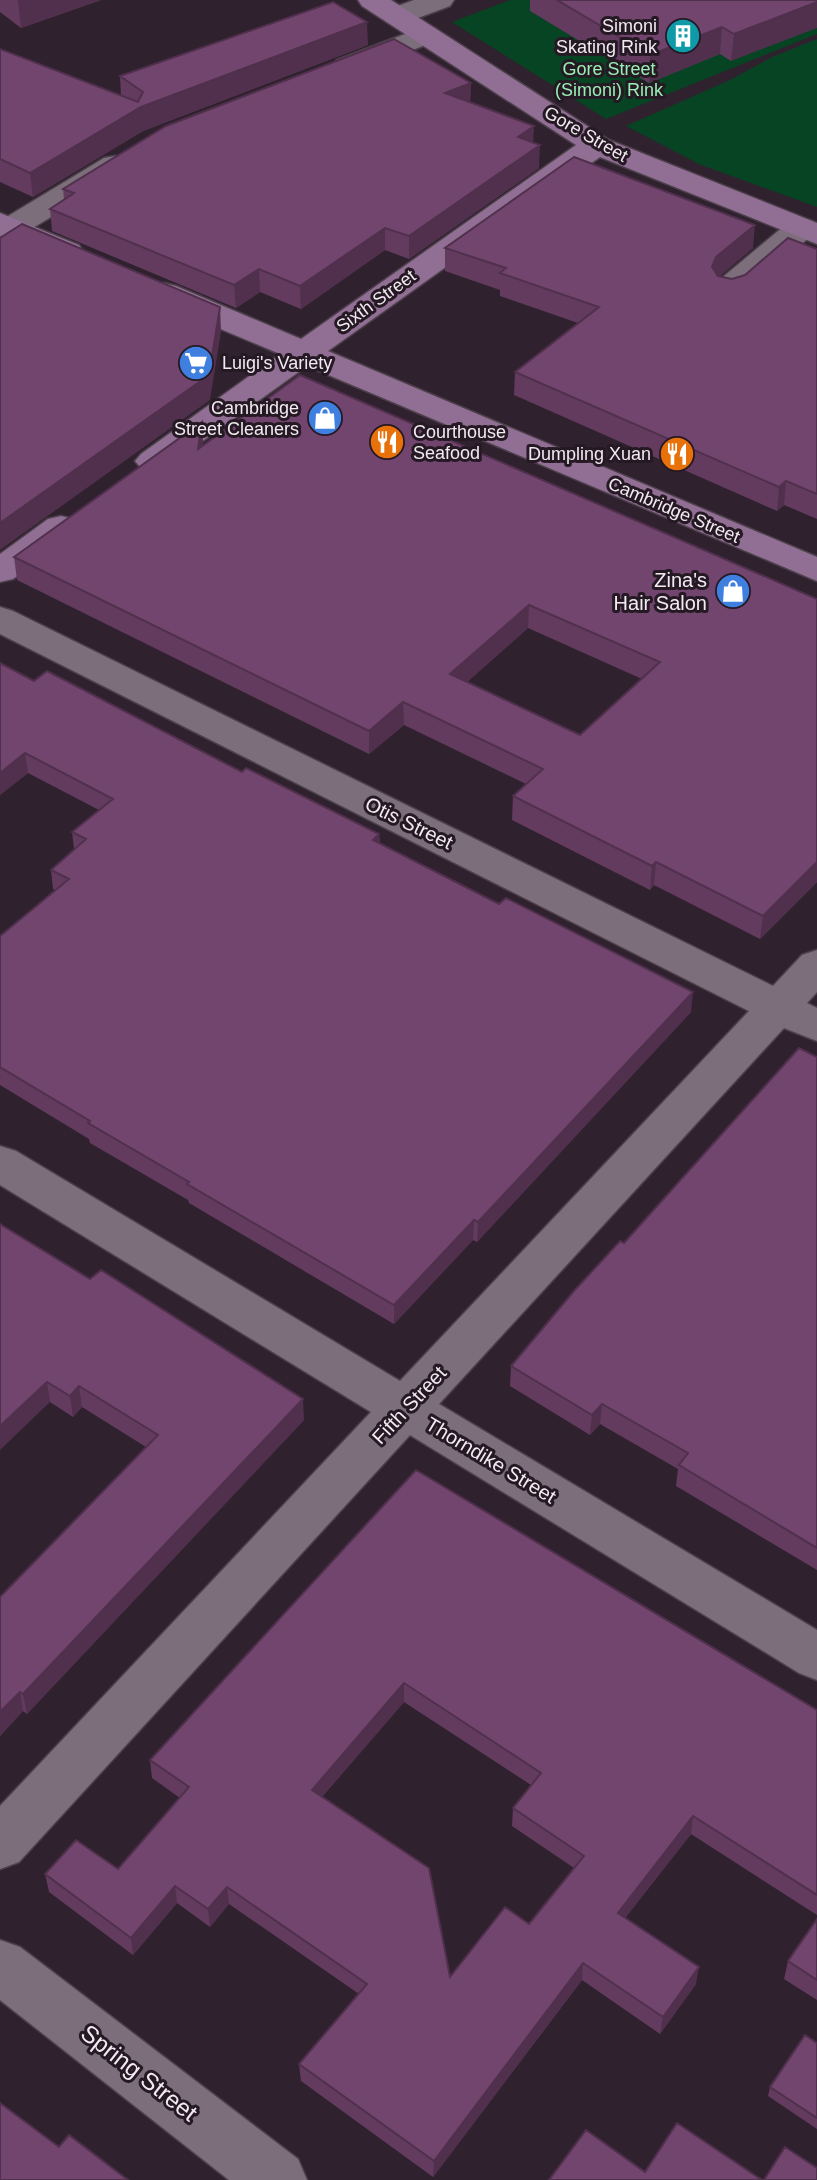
<svg xmlns="http://www.w3.org/2000/svg" width="817" height="2180" font-family="Arial,sans-serif">
	<style>
		.green { fill: #074423 }
		.lines { fill: none; stroke-linecap: round; stroke-linejoin: round }
		.street-casing { stroke: #4c404b; stroke-width: 3 }
		.secondary-casing { stroke: #4c404b; stroke-width: 3 }
		.street { fill: #7d6e7c; fill-rule: evenodd }
		.secondary { fill: #916e93; fill-rule: evenodd }
		.wall { fill: #623b5f; fill-rule: evenodd }
		.shaded-wall { fill: #50304d }
		.building { fill: #72456e; stroke: #50304d; stroke-width: 2; fill-rule: evenodd }
		.labels { text-anchor: middle; stroke-width: 6; stroke-linejoin: round; paint-order: stroke }
		.far-poi-label { font-size: 18px; fill: #f2e9f1; stroke: #251924; text-anchor: end }
		.far-park-label { font-size: 18px; fill: #99eeb3; stroke: #251924 }
		.far-street-label { font-size: 18px; fill: #f2e9f1; stroke: #251924 }
		.poi-label { font-size: 20px; fill: #f2e9f1; stroke: #251924; text-anchor: end }
		.street-label { font-size: 20px; fill: #f2e9f1; stroke: #251924 }
		.near-street-label { font-size: 24px; fill: #f2e9f1; stroke: #251924 }
	</style>
	<rect width="100%" height="100%" fill="#2f222e"/>
	<path class="green" d="M 510,0 L 817,0 L 817,34 L 606,119 L 452,22 Z
		M 817,39 L 817,207 L 701,165 L 626,126 L 730,80 L 772,57 Z"/>
	<g class="lines">
		<g class="street-casing">
			<path id="street" d="M 414,0 L 454,0 L 450,6 L 407,22 L 397,25 L 387,22 L 383,16 L 387,10 Z
				M 426,26 L 436,29 L 441,35 L 436,41 L 347,75 L 337,72 L 332,66 L 337,60 Z
				M 115,156 L 126,158 L 130,165 L 126,172 L 11,241 L 0,244 L 0,221 L 104,158 Z
				M 801,218 L 812,221 L 817,228 L 812,235 L 741,296 L 729,299 L 717,296 L 713,289 L 717,282 L 790,221 Z
				M 0,607 L 13,611 L 773,986 L 802,955 L 817,950 L 817,992 L 807,1003 L 817,1008 L 817,1041 L 784,1028 L 439,1404 L 817,1630 L 817,1680 L 799,1673 L 410,1435 L 19,1862 L 0,1869 L 0,1806 L 371,1412 L 0,1185 L 0,1146 L 16,1151 L 400,1381 L 749,1011 L 0,634 Z
				M 0,1940 L 20,1947 L 298,2159 L 307,2180 L 229,2180 L 0,2000 Z"/>
		</g>
		<g class="secondary-casing">
			<path id="secondary" d="M 358,0 L 391,0 L 609,140 L 817,223 L 817,244 L 600,157 L 328,351 L 817,557 L 817,581 L 307,366 L 165,468 L 153,472 L 141,468 L 135,461 L 141,454 L 280,354 L 152,300 L 148,293 L 152,286 L 164,283 L 176,286 L 301,339 L 576,145 L 362,6 Z
				M 0,213 L 79,245 L 84,252 L 79,259 L 68,262 L 0,235 Z
				M 61,516 L 74,519 L 79,527 L 74,535 L 13,579 L 0,582 L 0,554 L 48,519 Z"/>
		</g>
		<use href="#street" class="street"/>
		<use href="#secondary" class="secondary"/>
	</g>
	<path class="wall" d="M 0,0 L 101,0 L 21,28 L 0,12 Z
		M 530,0 L 817,0 L 731,61 L 720,54 L 649,83 L 530,11 Z
		M 368,45 L 143,131 L 33,197 L 0,182 L 0,49 L 121,96 L 120,76 Z
		M 471,83 L 470,103 L 534,143 L 539,168 L 409,259 L 385,250 L 301,309 L 260,292 L 236,308 L 52,231 L 50,209 L 64,199 L 63,189 Z
		M 445,248 L 753,248 L 720,276 L 732,279 L 817,249 L 817,519 L 784,505 L 777,511 L 514,395 L 515,372 L 578,323 L 500,296 L 500,290 L 445,271 Z
		M 202,422 L 203,445 L 817,599 L 817,882 L 760,939 L 654,885 L 650,890 L 512,820 L 513,796 L 526,784 L 404,725 L 369,754 L 17,580 L 14,557 ZM 528,628 L 642,679 L 580,735 L 467,682 Z
		M 0,663 L 34,681 L 242,772 L 379,834 L 380,843 L 691,1012 L 477,1242 L 473,1240 L 394,1324 L 189,1203 L 188,1200 L 90,1143 L 89,1139 L 0,1085 L 0,936 L 55,890 L 53,889 L 51,870 L 74,849 L 72,832 L 99,810 L 28,773 L 0,795 Z
		M 817,1057 L 817,1570 L 676,1486 L 678,1469 L 600,1424 L 590,1435 L 510,1386 L 511,1366 L 624,1243 Z
		M 0,1224 L 304,1420 L 27,1714 L 23,1711 L 0,1736 L 0,1597 L 146,1447 L 82,1407 L 73,1417 L 50,1402 Z
		M 416,1470 L 817,1710 L 817,1915 L 691,1834 L 625,1918 L 696,1984 L 660,2034 L 582,1980 L 433,2177 L 301,2081 L 299,2064 L 359,1994 L 229,1904 L 210,1927 L 177,1903 L 133,1955 L 49,1892 L 45,1874 L 118,1869 L 180,1798 L 152,1778 L 150,1760 ZM 404,1702 L 531,1785 L 513,1808 L 512,1826 L 574,1868 L 529,1924 L 450,1977 L 322,1797 Z
		M 817,1919 L 817,2000 L 784,1979 L 788,1961 Z
		M 817,2043 L 817,2129 L 768,2096 L 770,2087 Z"/>
	<path class="shaded-wall" d="M 18,0 L 101,0 L 21,28 Z
		M 817,2 L 817,28 L 731,61 L 734,34 Z
		M 367,22 L 368,45 L 143,131 L 33,197 L 30,173 L 141,107 Z
		M 722,27 L 720,54 L 649,83 L 650,55 Z
		M 471,83 L 470,105 L 445,93 Z
		M 534,126 L 533,148 L 518,137 Z
		M 540,145 L 539,168 L 409,259 L 409,236 Z
		M 755,225 L 753,248 L 714,281 L 712,267 L 716,257 Z
		M 385,228 L 385,250 L 301,309 L 300,286 Z
		M 259,269 L 260,292 L 236,308 L 234,285 Z
		M 220,307 L 221,332 L 210,400 L 0,550 L 0,523 Z
		M 202,422 L 203,445 L 198,449 Z
		M 786,481 L 784,505 L 777,511 L 779,487 Z
		M 529,605 L 528,628 L 450,697 L 450,674 Z
		M 403,702 L 404,725 L 369,754 L 369,731 Z
		M 25,753 L 28,773 L 0,795 L 0,773 Z
		M 379,834 L 380,853 L 373,840 Z
		M 656,862 L 654,885 L 650,890 L 652,866 Z
		M 817,862 L 817,882 L 760,939 L 763,916 Z
		M 693,992 L 691,1012 L 477,1242 L 478,1222 Z
		M 474,1220 L 473,1240 L 394,1324 L 394,1305 Z
		M 47,1382 L 50,1402 L 0,1450 L 0,1426 Z
		M 79,1386 L 82,1407 L 73,1417 L 70,1396 Z
		M 303,1399 L 304,1420 L 27,1714 L 23,1694 Z
		M 602,1404 L 600,1424 L 590,1435 L 592,1415 Z
		M 404,1683 L 404,1702 L 312,1808 L 312,1790 Z
		M 20,1692 L 23,1711 L 0,1736 L 0,1712 Z
		M 693,1816 L 691,1834 L 616,1930 L 618,1913 Z
		M 175,1886 L 177,1903 L 133,1955 L 131,1938 Z
		M 227,1887 L 229,1904 L 210,1927 L 208,1909 Z
		M 583,1963 L 582,1980 L 433,2177 L 434,2161 Z
		M 699,1967 L 696,1984 L 660,2034 L 663,2017 Z"/>
	<path class="building" d="M 557,0 L 817,0 L 817,2 L 734,34 L 722,27 L 650,55 Z
		M 333,2 L 367,22 L 141,107 L 30,173 L 0,159 L 0,49 L 138,102 L 143,92 L 120,76 Z
		M 394,39 L 471,83 L 445,93 L 534,126 L 518,137 L 540,145 L 409,236 L 385,228 L 300,286 L 259,269 L 234,285 L 50,209 L 74,193 L 63,189 L 166,126 Z
		M 574,157 L 755,225 L 716,257 L 712,267 L 718,276 L 732,279 L 745,275 L 788,238 L 817,249 L 817,494 L 786,481 L 779,487 L 515,372 L 599,307 L 500,273 L 506,268 L 445,248 Z
		M 22,224 L 220,307 L 209,375 L 0,523 L 0,238 Z
		M 300,375 L 817,599 L 817,862 L 763,916 L 656,862 L 652,866 L 513,796 L 543,769 L 403,702 L 369,731 L 14,557 L 202,422 L 198,449 ZM 529,605 L 660,662 L 580,735 L 450,674 Z
		M 0,663 L 34,681 L 47,671 L 242,772 L 246,768 L 379,834 L 373,840 L 499,904 L 506,898 L 693,992 L 478,1222 L 474,1220 L 394,1305 L 187,1184 L 189,1182 L 88,1123 L 90,1121 L 0,1067 L 0,936 L 69,879 L 51,870 L 86,839 L 72,832 L 113,799 L 25,753 L 0,773 Z
		M 799,1048 L 817,1057 L 817,1548 L 679,1465 L 688,1453 L 602,1404 L 592,1415 L 511,1366 L 574,1291 L 620,1241 L 624,1243 Z
		M 0,1224 L 90,1279 L 101,1270 L 303,1399 L 23,1694 L 20,1692 L 0,1712 L 0,1597 L 158,1435 L 79,1386 L 70,1396 L 47,1382 L 0,1426 Z
		M 416,1470 L 817,1710 L 817,1895 L 693,1816 L 618,1913 L 699,1967 L 663,2017 L 583,1963 L 434,2161 L 299,2064 L 367,1984 L 227,1887 L 208,1909 L 175,1886 L 131,1938 L 45,1874 L 76,1840 L 118,1869 L 189,1787 L 150,1760 ZM 404,1683 L 541,1773 L 513,1808 L 584,1856 L 529,1924 L 505,1907 L 450,1977 L 429,1868 L 312,1790 Z
		M 817,1919 L 817,1980 L 788,1961 Z
		M 805,2035 L 817,2043 L 817,2118 L 770,2087 Z
		M 0,2103 L 59,2147 L 69,2135 L 128,2180 L 0,2180 Z
		M 677,2123 L 762,2180 L 549,2180 L 586,2130 L 645,2172 Z
		M 785,2147 L 817,2168 L 817,2180 L 764,2180 Z"/>
	<defs>
		<g id="building-disc" transform="scale(1.8)"><circle r="9.5" fill="#0f9aa8" stroke="#251924"/><path d="M-4-6H4V6H1V3H-1V6H-4ZM-2.5-4.3h1.7v1.8h-1.7ZM.8-4.3h1.7v1.8H.8ZM-2.5-1h1.7V.8h-1.7ZM.8-1h1.7V.8H.8Z" fill="#fff"/></g>
		<g id="supermarket-disc" transform="scale(1.8)"><circle r="9.5" fill="#3f7fe0" stroke="#251924"/><path d="M-6-5.5h2.5l.6 2H6L4.5 2H-2.5L-4.4-4H-6ZM-1.5 3.2a1.3 1.3 0 1 0 .1 0ZM3 3.2a1.3 1.3 0 1 0 .1 0Z" fill="#fff"/></g>
		<g id="shop-disc" transform="scale(1.8)"><circle r="9.5" fill="#3f7fe0" stroke="#251924"/><path d="M-5-2.5h2.3a2.7 3.5 0 0 1 5.4 0H5L5.5 6h-11ZM-1.5-2.5h3a1.5 2.3 0 0 0-3 0Z" fill="#fff"/></g>
		<g id="restaurant-disc" transform="scale(1.8)"><circle r="9.5" fill="#e8710a" stroke="#251924"/><path d="M-5-6h1v4h1v-4h1v4h1v-4h1v5L-1.5 .5V6h-2V.5L-5-1ZM5-6V6H3V1.5H1.5Q1.5-4 5-6Z" fill="#fff"/></g>
	</defs>
	<g fill-rule="evenodd">
		<use href="#building-disc" x="683" y="36"/>
		<use href="#supermarket-disc" x="196" y="363"/>
		<use href="#shop-disc" x="325" y="418"/>
		<use href="#restaurant-disc" x="387" y="442"/>
		<use href="#restaurant-disc" x="677" y="454"/>
		<use href="#shop-disc" x="733" y="591"/>
	</g>
	<g class="labels">
		<g class="far-poi-label">
			<text x="657" y="32">Simoni<tspan x="657" dy="21">Skating Rink</tspan></text>
			<text x="222" y="369" text-anchor="start">Luigi's Variety</text>
			<text x="299" y="414">Cambridge<tspan x="299" dy="21">Street Cleaners</tspan></text>
			<text x="413" y="438" text-anchor="start">Courthouse<tspan x="413" dy="21">Seafood</tspan></text>
			<text x="651" y="460">Dumpling Xuan</text>
		</g>
		<g class="far-park-label">
			<text x="609" y="75">Gore Street<tspan x="609" dy="21">(Simoni) Rink</tspan></text>
		</g>
		<g class="far-street-label">
			<text transform="translate(586 134) rotate(30)" y="6">Gore Street</text>
			<text transform="translate(376 301) rotate(-36)" y="6">Sixth Street</text>
			<text transform="translate(674 510) rotate(23)" y="6">Cambridge Street</text>
		</g>
		<g class="poi-label">
			<text x="707" y="587">Zina's<tspan x="707" dy="23">Hair Salon</tspan></text>
		</g>
		<g class="street-label">
			<text transform="translate(409 823) rotate(26)" y="7">Otis Street</text>
			<text transform="translate(409 1405) rotate(-47)" y="7">Fifth Street</text>
			<text transform="translate(491 1460) rotate(31)" y="7">Thorndike Street</text>
		</g>
		<g class="near-street-label">
			<text transform="translate(139 2073) rotate(38)" y="8">Spring Street</text>
		</g>
	</g>
</svg>
